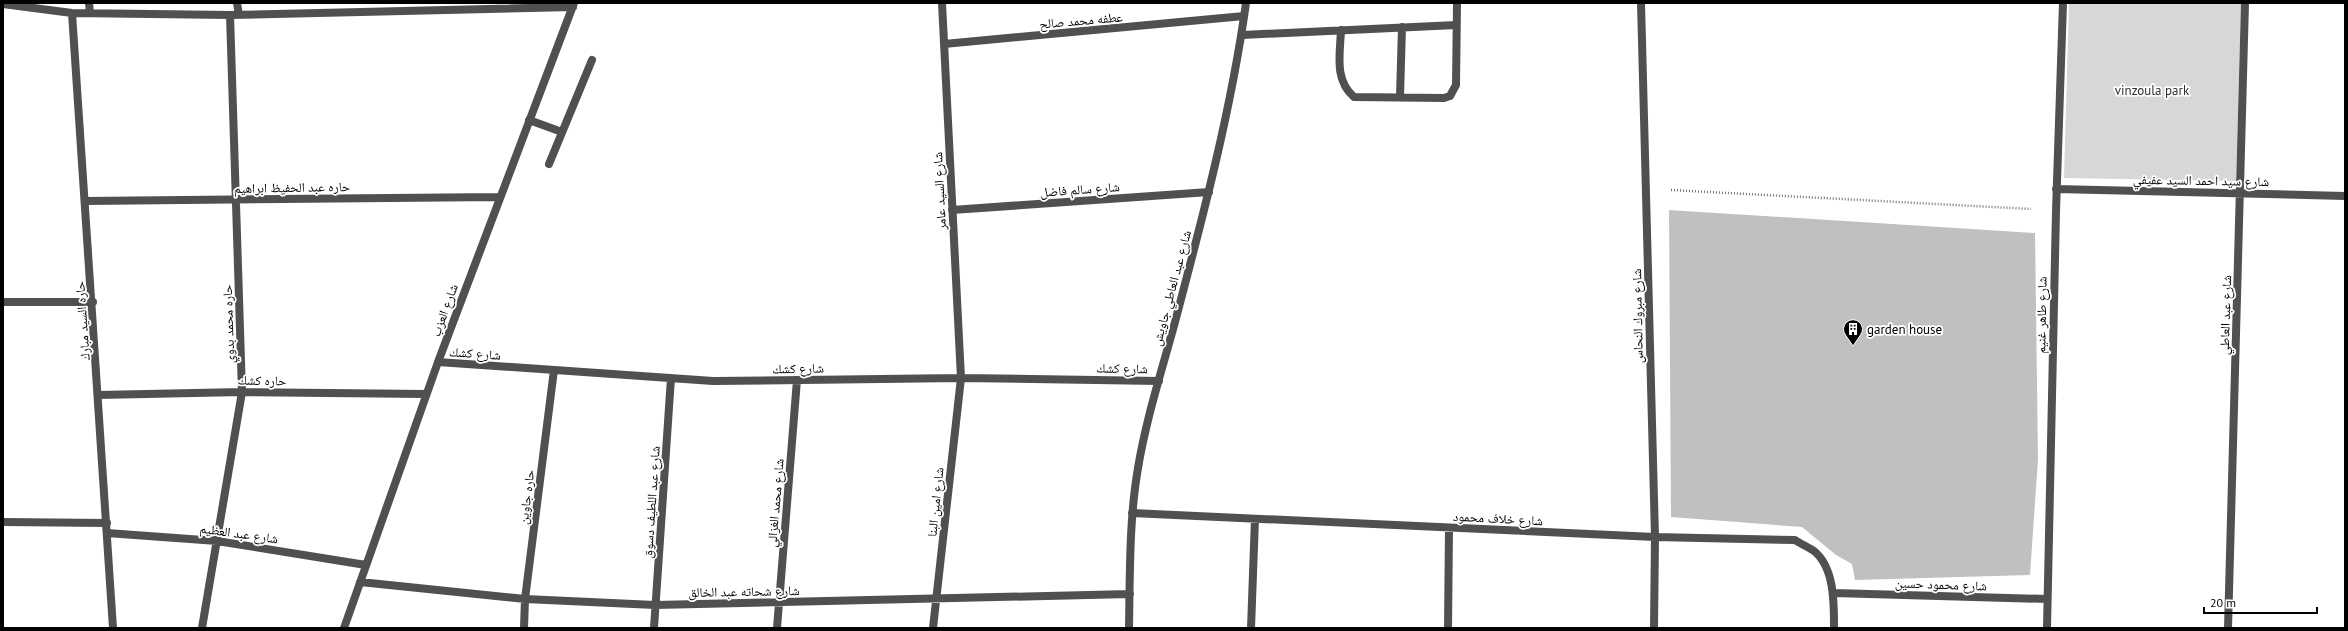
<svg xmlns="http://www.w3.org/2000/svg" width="2348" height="631" font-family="'PT Sans','Noto Naskh Arabic',sans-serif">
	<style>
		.green { fill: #d7d7d7 }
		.building { fill: #c0c0c0 }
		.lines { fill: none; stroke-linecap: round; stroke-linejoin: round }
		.path { stroke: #727272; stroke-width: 2.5; stroke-dasharray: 1 2; stroke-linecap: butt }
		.lane { stroke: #505050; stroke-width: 8 }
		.street { stroke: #505050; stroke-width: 8 }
		.labels { text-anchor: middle; stroke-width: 3.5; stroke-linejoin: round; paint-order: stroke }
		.street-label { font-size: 13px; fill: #000; stroke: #fff }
		.park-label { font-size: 13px; fill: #2e2e2e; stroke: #fff }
		.poi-label { font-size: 13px; fill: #000; stroke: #fff; text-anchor: start }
	</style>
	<rect width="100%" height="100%" fill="#fff"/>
	<path class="green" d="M 2069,3 L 2241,3 L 2236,181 L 2064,178 Z"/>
	<path class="building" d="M 1669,210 L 2035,233 L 2038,459 L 2030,575 L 1855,580 L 1852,564 L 1836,555 L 1802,527 L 1671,517 Z"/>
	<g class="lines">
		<path class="path" d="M 1671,190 L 2031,209"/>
		<path class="lane" d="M 1341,30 C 1340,54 1334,80 1354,97 L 1444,98 L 1450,96 L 1456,85 L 1457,3
			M 1242,35 L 1456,25
			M 1400,97 L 1402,27
			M 529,120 L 562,132
			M 549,164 L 592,60"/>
		<path class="street" d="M 89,3 L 90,13
			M 237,3 L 239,15
			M 1641,3 L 1655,537 L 1654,628
			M 3,4 L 72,13 L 230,15 L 573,7
			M 72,13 L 113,628
			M 944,44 L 1244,16
			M 2056,189 L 2345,196
			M 85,201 L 499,197
			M 952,210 L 1209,192
			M 3,302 L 93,302
			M 438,362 L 713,381 L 961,378 L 1159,381
			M 98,395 L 242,392 L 426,394
			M 1132,513 L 1655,537 L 1795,540 C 1801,544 1808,547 1814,551 C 1835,568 1834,605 1834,628
			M 3,522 L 107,523
			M 107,533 L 217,541 L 366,565
			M 360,582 L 525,599 L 655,605 L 1130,594
			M 1834,593 L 2047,599
			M 202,628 L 242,392 L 230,15
			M 344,628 L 438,362 L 574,3
			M 524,628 L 525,599 L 554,370
			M 654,628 L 671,378
			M 777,628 L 797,380
			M 933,628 L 961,378 L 942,3
			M 1129,628 C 1130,575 1129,520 1138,468 C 1146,419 1162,370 1175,322 C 1203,216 1231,111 1246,3
			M 1251,628 L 1255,519
			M 1448,628 L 1449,528
			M 2047,628 L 2056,211 L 2063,3
			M 2228,628 L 2245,3"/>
	</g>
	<defs>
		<g id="building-pin" transform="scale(1)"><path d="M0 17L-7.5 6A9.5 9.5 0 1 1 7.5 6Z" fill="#000" stroke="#fff"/><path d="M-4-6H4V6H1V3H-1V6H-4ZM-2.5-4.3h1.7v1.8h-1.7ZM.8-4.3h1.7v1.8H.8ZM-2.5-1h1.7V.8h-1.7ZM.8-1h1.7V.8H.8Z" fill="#fff"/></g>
	</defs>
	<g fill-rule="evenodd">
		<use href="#building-pin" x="1853" y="329"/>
	</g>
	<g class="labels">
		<g class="street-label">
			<text transform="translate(1081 20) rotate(-5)" y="5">عطفه محمد صالح</text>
			<text transform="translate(2201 180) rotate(1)" y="5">شارع سيد احمد السيد عفيفي</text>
			<text transform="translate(292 187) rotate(-1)" y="5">حاره عبد الحفيظ ابراهيم</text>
			<text transform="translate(1080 189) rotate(-4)" y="5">شارع سالم فاضل</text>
			<text transform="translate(939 191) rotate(-93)" y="5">شارع السيد عامر</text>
			<text transform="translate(1171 288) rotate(-75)" y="5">شارع عبد العاطي جاويش</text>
			<text transform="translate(444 310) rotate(-70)" y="5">شارع العزب</text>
			<text transform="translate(2041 315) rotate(-89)" y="5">شارع طاهر غنيم</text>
			<text transform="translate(2225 315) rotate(-88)" y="5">شارع عبد العاطي</text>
			<text transform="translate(1637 316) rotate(-91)" y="5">شارع مبروك النحاس</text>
			<text transform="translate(82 321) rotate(-94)" y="5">حاره السيد مبارك</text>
			<text transform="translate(228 324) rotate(-92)" y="5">حاره محمد بدوي</text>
			<text transform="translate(475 353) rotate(4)" y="5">شارع كشك</text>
			<text transform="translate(798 368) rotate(-1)" y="5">شارع كشك</text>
			<text transform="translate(1122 368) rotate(1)" y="5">شارع كشك</text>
			<text transform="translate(262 380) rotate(1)" y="5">حاره كشك</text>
			<text transform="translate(526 497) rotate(-83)" y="5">حاره جاوين</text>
			<text transform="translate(651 502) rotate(-86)" y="5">شارع عبد اللطيف دسوق</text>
			<text transform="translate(935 502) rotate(-84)" y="5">شارع امين البنا</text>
			<text transform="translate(775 503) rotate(-85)" y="5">شارع محمد الغزالي</text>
			<text transform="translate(1498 518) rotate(3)" y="5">شارع خلاف محمود</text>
			<text transform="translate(239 533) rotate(8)" y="5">شارع عبد العظيم</text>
			<text transform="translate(1941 584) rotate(2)" y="5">شارع محمود حسين</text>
			<text transform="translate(744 591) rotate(-1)" y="5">شارع شحاته عبد الخالق</text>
		</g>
		<g class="park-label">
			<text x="2152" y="95">vinzoula park</text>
		</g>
		<g class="poi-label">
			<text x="1867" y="334">garden house</text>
		</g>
	</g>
	<rect width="2348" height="631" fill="none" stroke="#000000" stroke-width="8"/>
	<path d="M2204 607v6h113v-6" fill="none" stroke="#000000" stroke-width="2"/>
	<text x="2210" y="607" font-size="12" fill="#000000" stroke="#ffffff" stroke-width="3" paint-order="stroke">20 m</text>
</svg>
